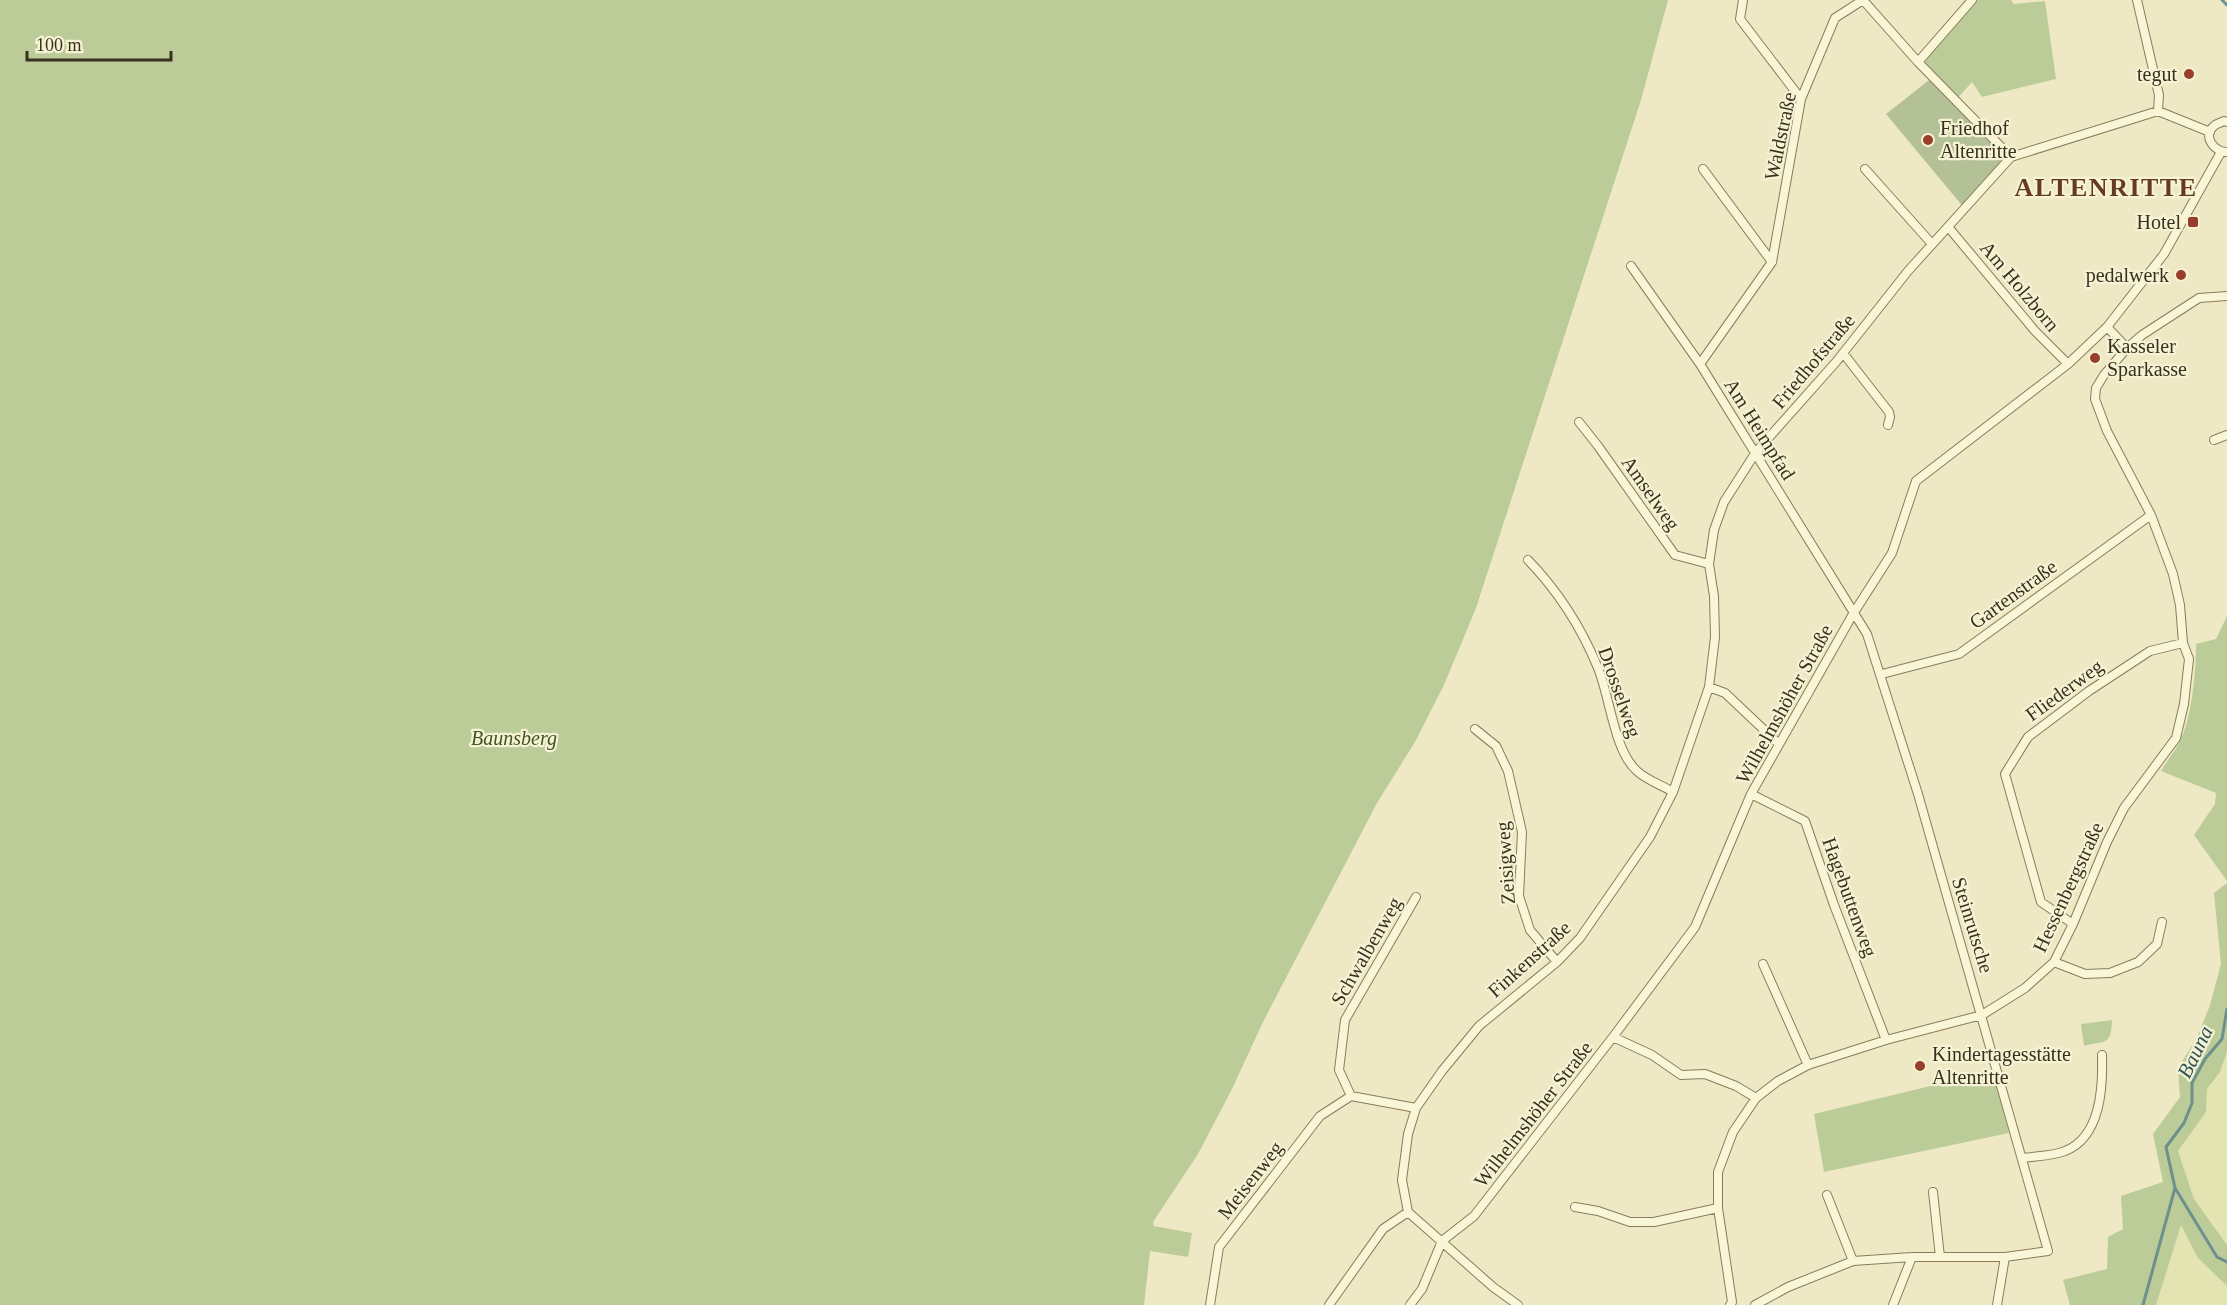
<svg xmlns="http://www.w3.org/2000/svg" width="2227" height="1305" font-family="'Times New Roman',serif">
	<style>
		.farmland { fill: #e3e4b1 }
		.green { fill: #bccc98 }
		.cemetery { fill: #b4c197 }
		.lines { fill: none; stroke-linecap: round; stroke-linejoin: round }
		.stream { stroke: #6c908d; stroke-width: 3 }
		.street-casing { stroke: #897c5a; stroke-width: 10 }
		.street { stroke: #f9f5d7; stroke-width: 8 }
		.poi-dot { fill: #983e2a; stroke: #f6f2d4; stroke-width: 2 }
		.labels { text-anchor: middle; stroke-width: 4.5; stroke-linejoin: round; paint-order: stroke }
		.poi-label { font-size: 20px; fill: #39301e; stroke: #f6f2d4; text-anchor: end }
		.street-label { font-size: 20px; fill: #39301e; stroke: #f6f2d4 }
		.park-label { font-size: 20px; font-style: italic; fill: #405525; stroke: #f6f2d4 }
		.water-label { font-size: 21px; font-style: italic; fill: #2e5359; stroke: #f6f2d4 }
		.district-label { font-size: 26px; font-weight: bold; letter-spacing: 1.5px; fill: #653a1e; stroke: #f6f2d4 }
	</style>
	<rect width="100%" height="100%" fill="#eee9c4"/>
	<path class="farmland" d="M 2227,1052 L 2227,1245 L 2194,1199 L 2178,1151 L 2206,1112 L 2207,1089 L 2220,1072 Z
		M 2181,1224 L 2198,1258 L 2227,1286 L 2227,1305 L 2156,1305 Z"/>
	<path class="green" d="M 0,0 L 1668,0 L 1641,100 L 1476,608 L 1444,685 L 1415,742 L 1377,803 L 1263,1022 L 1232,1089 L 1198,1154 L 1153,1222 L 1154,1226 L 1192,1233 L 1188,1257 L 1150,1251 L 1144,1305 L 0,1305 Z
		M 1972,0 L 2011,0 L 2014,4 L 2045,1 L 2056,79 L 1982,97 L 1972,82 L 1956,100 L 1918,62 Z
		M 2227,616 L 2227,881 L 2194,835 L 2215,804 L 2216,793 L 2161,771 C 2167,761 2174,752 2179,743 C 2192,719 2196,671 2196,644 L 2216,639 Z
		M 2227,883 L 2227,1052 L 2220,1072 L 2207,1089 L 2206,1112 L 2178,1151 L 2194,1199 L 2227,1245 L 2227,1286 L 2198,1258 L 2181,1225 L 2156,1305 L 2070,1305 L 2063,1280 L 2107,1269 L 2108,1237 L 2123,1229 L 2121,1196 L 2163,1182 L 2153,1134 L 2180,1097 L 2178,1068 L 2197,1038 L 2210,1005 L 2221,964 L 2214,893 Z
		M 2112,1020 C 2111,1047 2105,1040 2084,1046 L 2081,1024 Z
		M 1993,1071 L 2009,1133 L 1824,1172 L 1814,1114 Z"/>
	<path class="cemetery" d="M 1933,77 L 2011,157 L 1965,209 L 1886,114 Z"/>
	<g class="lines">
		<path class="stream" d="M 2222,0 L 2227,5
			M 2227,1009 L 2222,1039 L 2205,1059 L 2192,1083 L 2192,1103 L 2184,1123 L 2166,1147 L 2175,1188 L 2217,1257 L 2227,1262
			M 2143,1305 L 2175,1188"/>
		<g class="street-casing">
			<path id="street" d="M 1743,0 L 1740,19 L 1801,99
				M 2137,0 L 2159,95 L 2158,111
				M 1918,62 L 1972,0
				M 2158,111 L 2210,132
				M 2227,122 L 2224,121 C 2221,123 2217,123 2214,126 C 2202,136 2214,152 2227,152
				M 1703,169 L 1772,262
				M 1865,169 L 1932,244
				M 1949,228 L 2035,331 L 2068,364
				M 1631,266 L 1700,364 L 1867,634 L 1918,794 L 2048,1251 L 2005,1257 L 1912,1257 L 1853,1261 L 1788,1287 L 1755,1305
				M 2107,327 L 2127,348
				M 1843,353 L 1889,412 L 1890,417 L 1888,425
				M 1700,364 L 1772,262 L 1801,99 L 1835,18 L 1863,0 L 1918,62 L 2011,157
				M 1579,422 L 1598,446 L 1675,555 L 1709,564
				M 2214,440 L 2227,435
				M 1528,560 C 1557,590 1582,629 1598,668 C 1610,697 1614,751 1637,771 C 1646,780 1662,785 1673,792
				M 1882,674 L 1959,654 L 2151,515
				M 1709,687 L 1725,693 L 1778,743
				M 1475,729 L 1496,746 L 1508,771 L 1522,832 L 1519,896 L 1530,930 L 1557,962
				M 1751,794 L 1805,821 L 1834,905 L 1886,1040
				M 2073,924 L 2041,902 L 2005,774 L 2028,737 L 2089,691 L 2150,651 L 2183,643
				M 2054,962 L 2085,974 L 2110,973 L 2138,962 L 2157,944 L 2162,922
				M 1763,964 L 1808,1065
				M 1613,1037 L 1652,1055 L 1681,1075 L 1705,1074 L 1736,1086 L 1756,1098
				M 1416,1108 L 1351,1096 L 1339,1070 L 1345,1020 L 1416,897
				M 2023,1158 C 2036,1156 2053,1156 2065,1151 C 2101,1137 2103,1087 2102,1055
				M 1933,1192 L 1940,1257
				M 1827,1195 L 1853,1261
				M 1575,1207 L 1598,1211 L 1630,1222 L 1654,1222 L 1718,1208
				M 1210,1305 L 1219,1247 L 1320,1116 L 1351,1096
				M 1329,1305 L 1383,1229 L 1408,1212
				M 1410,1305 L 1422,1289 L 1442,1241 L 1474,1216 L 1613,1037 L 1695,927 L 1751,794 L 1853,614 L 1892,553 L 1916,481 L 2068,364 L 2107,327 L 2164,254 L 2221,152
				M 1518,1305 L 1493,1287 L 1408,1212 L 1402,1180 L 1408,1134 L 1416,1108 L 1442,1071 L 1479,1026 L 1557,962 L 1580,938 L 1650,837 L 1673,792 L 1709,687 L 1715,637 L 1714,596 L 1709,564 L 1714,530 L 1724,502 L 1756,452 L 1836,362 L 1908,271 L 2011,157 L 2158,111
				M 1730,1305 L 1732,1302 L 1718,1208 L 1718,1172 L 1733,1132 L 1756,1098 L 1778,1081 L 1808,1065 L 1886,1040 L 1982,1015 L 2025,988 L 2054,962 L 2073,924 L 2107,842 L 2124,808 L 2176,738 L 2184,704 L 2189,659 L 2183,643 L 2180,605 L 2173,574 L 2151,515 L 2107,431 L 2095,399 L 2096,388 L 2104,375 L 2127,348 L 2142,335 L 2199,298 L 2227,296
				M 1893,1305 L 1912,1257
				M 1997,1305 L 2005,1257"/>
		</g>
		<use href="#street" class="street"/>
	</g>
	<g class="poi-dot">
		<circle cx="2189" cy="74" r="6"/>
		<circle cx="1928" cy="140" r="6"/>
		<rect x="2187" y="216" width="12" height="12" rx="3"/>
		<circle cx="2181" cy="275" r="6"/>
		<circle cx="2095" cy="358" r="6"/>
		<circle cx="1920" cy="1066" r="6"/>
	</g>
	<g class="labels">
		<g class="poi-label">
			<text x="2177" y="81">tegut</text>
			<text x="1940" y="135" text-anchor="start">Friedhof<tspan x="1940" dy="23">Altenritte</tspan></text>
			<text x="2181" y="229">Hotel</text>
			<text x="2169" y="282">pedalwerk</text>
			<text x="2107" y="353" text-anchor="start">Kasseler<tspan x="2107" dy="23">Sparkasse</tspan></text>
			<text x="1932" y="1061" text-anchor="start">Kindertagesstätte<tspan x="1932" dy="23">Altenritte</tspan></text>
		</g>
		<g class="street-label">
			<text transform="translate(1780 136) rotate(-78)" y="7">Waldstraße</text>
			<text transform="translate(2020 286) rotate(50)" y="7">Am Holzborn</text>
			<text transform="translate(1813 361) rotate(-50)" y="7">Friedhofstraße</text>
			<text transform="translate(1760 429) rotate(58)" y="7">Am Heimpfad</text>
			<text transform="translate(1651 493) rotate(55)" y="7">Amselweg</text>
			<text transform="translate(2013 594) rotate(-36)" y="7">Gartenstraße</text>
			<text transform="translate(2064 690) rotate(-36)" y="7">Fliederweg</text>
			<text transform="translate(1620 692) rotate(71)" y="7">Drosselweg</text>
			<text transform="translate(1784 704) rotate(-61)" y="7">Wilhelmshöher Straße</text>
			<text transform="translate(1505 863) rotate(-94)" y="7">Zeisigweg</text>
			<text transform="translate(2068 887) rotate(-65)" y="7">Hessenbergstraße</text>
			<text transform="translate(1850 897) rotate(70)" y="7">Hagebuttenweg</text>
			<text transform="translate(1973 925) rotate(73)" y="7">Steinrutsche</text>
			<text transform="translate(1366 951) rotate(-60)" y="7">Schwalbenweg</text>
			<text transform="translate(1529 959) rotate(-42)" y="7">Finkenstraße</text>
			<text transform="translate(1533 1114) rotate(-52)" y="7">Wilhelmshöher Straße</text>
			<text transform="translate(1250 1180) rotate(-52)" y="7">Meisenweg</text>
		</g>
		<g class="park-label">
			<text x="514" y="745">Baunsberg</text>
		</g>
		<g class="water-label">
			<text transform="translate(2195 1052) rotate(-64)" y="7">Bauna</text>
		</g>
		<g class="district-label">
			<text x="2106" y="196">ALTENRITTE</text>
		</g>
	</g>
	<path d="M27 51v9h144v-9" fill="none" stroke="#39301e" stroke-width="3"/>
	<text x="36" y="51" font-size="18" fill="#39301e" stroke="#f6f2d4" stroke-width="4.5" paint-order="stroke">100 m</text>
</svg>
